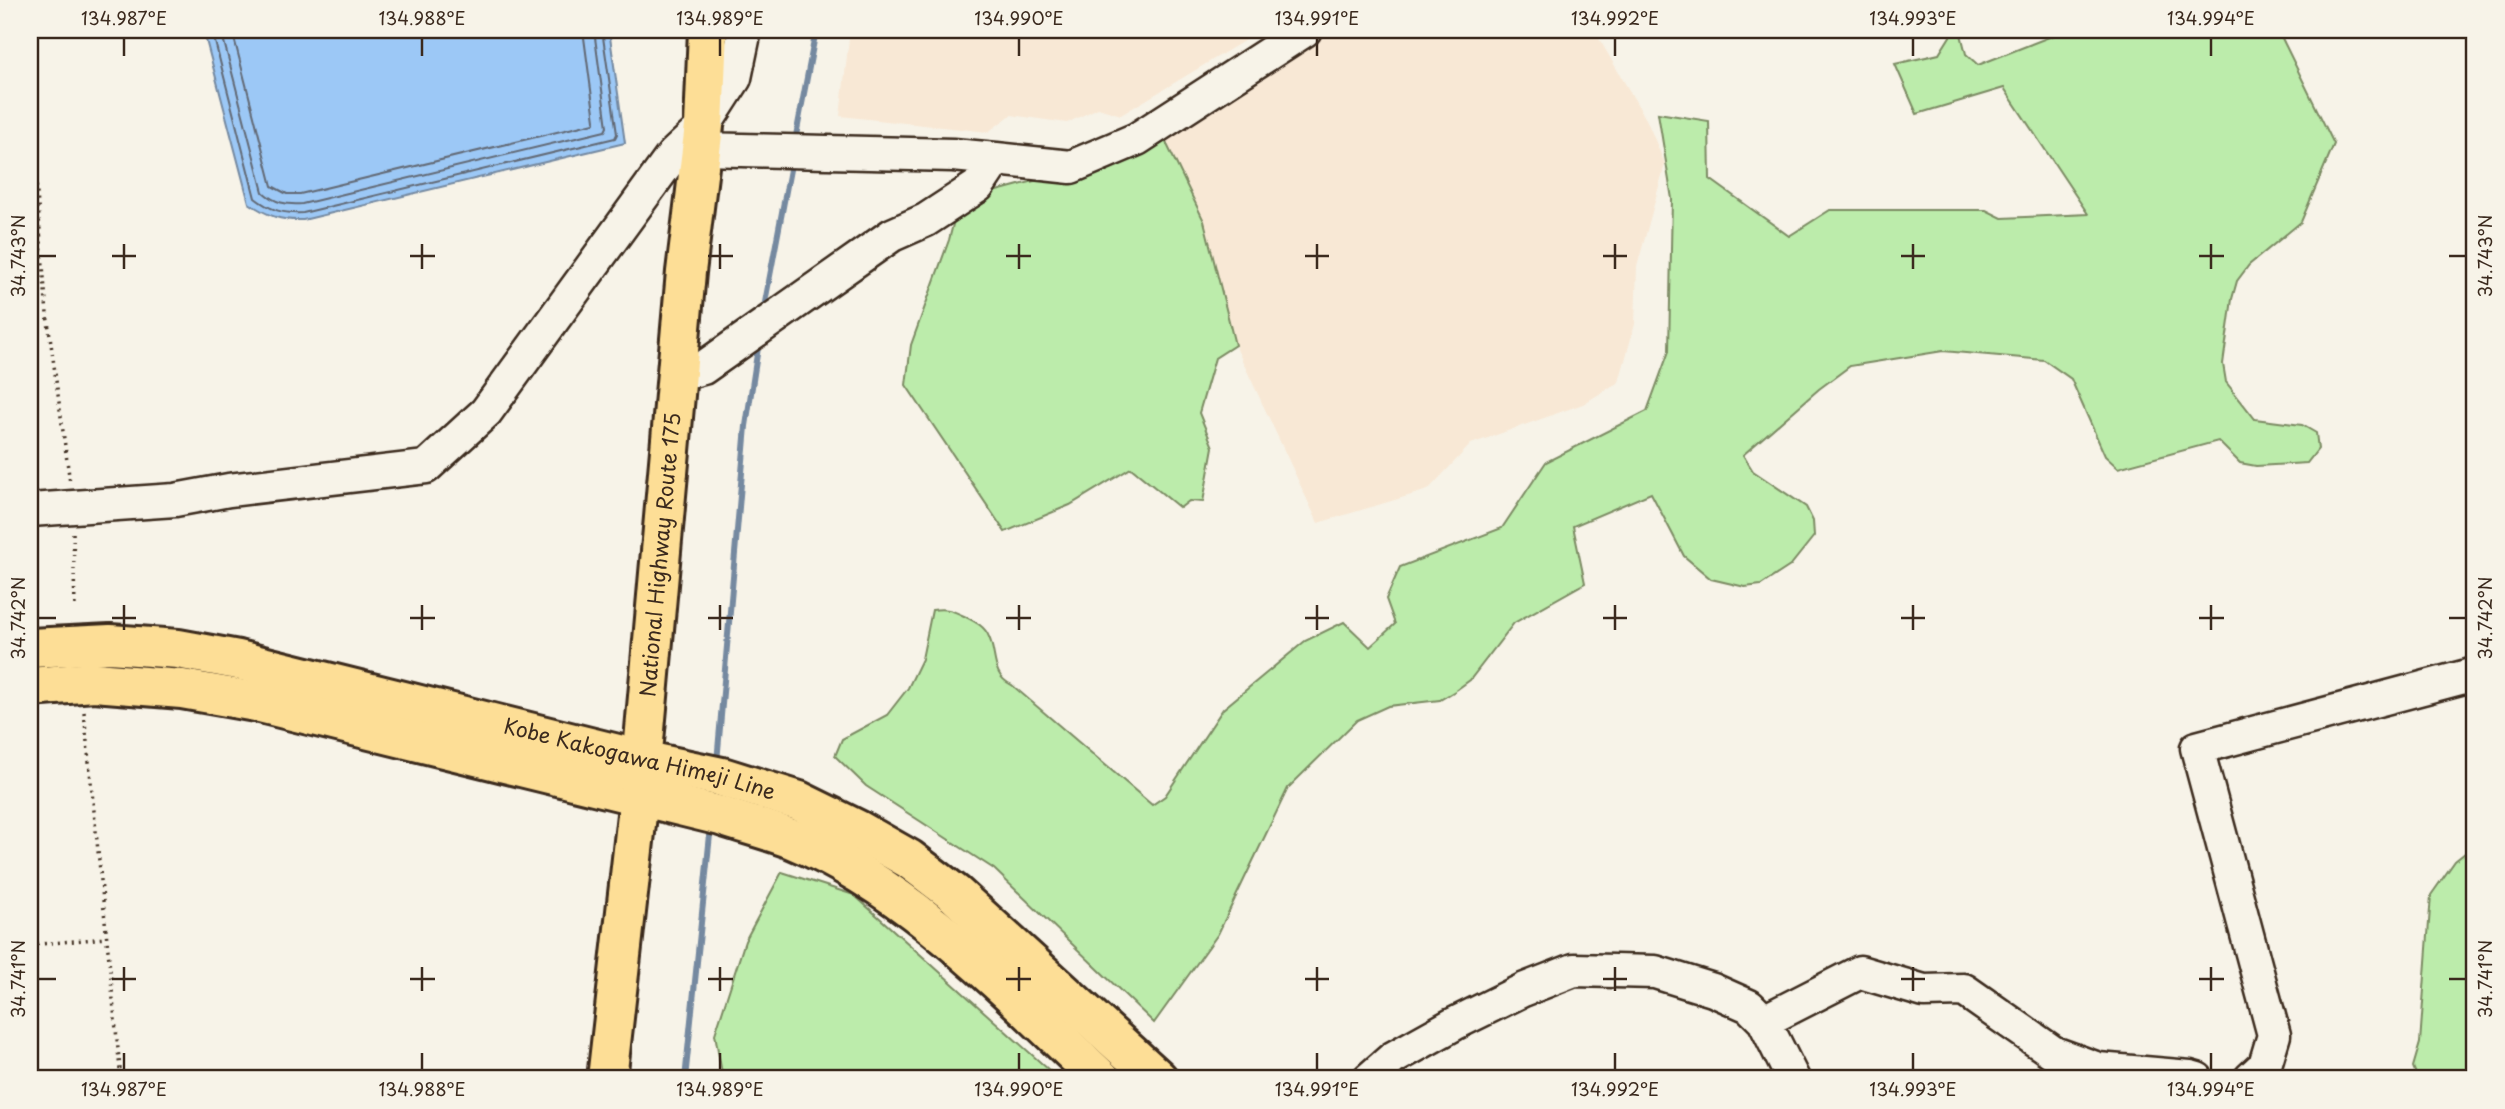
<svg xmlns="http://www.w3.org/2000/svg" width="2505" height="1109" font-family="'Playpen Sans',sans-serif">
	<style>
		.built { fill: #f8e8d5 }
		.green { fill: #bcecab; stroke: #7c8b64; stroke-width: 2 }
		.water { fill: #9cc8f6; stroke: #7589a0; stroke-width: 2 }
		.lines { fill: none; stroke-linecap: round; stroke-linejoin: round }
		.shore { stroke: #626974; stroke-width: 2 }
		.stream { stroke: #7589a0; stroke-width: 6 }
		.minor-casing { stroke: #3b2a1e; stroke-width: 37 }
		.major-casing { stroke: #3b2a1e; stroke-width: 44 }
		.highway-casing { stroke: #3b2a1e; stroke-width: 44 }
		.path { stroke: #3b2a1e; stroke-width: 3.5; stroke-dasharray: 2 5; stroke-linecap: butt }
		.minor { stroke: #f7f3e8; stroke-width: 32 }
		.major { stroke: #fdde96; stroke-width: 38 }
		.highway { stroke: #fdde96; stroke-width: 38 }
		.ticks { fill: none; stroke: #3b2a1e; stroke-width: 2.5 }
		.labels { text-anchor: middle; stroke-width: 5; stroke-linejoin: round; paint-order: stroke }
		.street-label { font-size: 21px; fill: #3b2a1e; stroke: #f7f3e8 }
		.neatline { fill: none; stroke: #3b2a1e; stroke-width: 2.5 }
		.ticks-label { font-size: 18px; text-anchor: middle; fill: #3b2a1e }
	</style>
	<rect width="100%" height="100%" fill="#f7f3e8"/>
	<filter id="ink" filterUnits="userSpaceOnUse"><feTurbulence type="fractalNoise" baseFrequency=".0143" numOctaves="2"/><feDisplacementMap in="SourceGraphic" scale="14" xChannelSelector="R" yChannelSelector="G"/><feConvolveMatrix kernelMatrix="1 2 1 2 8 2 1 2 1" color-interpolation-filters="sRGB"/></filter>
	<g filter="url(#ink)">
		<path class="built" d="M 850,30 L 1262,30 L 1121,115 L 1098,108 L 1067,123 L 1011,115 L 988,132 L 840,116 Z
			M 1324,30 L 1594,30 L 1647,121 L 1665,164 L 1637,267 L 1635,324 L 1619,382 L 1583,404 L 1471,444 L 1428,490 L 1318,523 L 1235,345 L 1204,221 L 1161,132 Z"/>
		<path class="green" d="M 1954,30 L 1960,30 L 1966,54 L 1978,65 L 2067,30 L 2278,30 L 2334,144 L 2301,222 L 2249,265 L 2237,281 L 2232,299 L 2223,364 L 2226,382 L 2255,419 L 2302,425 L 2316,433 L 2318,449 L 2307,463 L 2256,466 L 2240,463 L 2218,441 L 2118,468 L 2105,456 L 2071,379 L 2044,360 L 1943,351 L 1850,366 L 1819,389 L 1743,455 L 1753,471 L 1806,507 L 1813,521 L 1814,536 L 1790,566 L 1761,585 L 1745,587 L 1711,579 L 1684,556 L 1651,493 L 1573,526 L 1585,583 L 1514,623 L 1470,680 L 1455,691 L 1440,700 L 1388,706 L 1357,720 L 1288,788 L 1218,934 L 1154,1023 L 994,869 L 866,786 L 835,756 L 842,739 L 887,715 L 908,688 L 922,659 L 932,610 C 946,608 952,610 964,616 C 974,621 985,626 989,637 C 997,654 991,676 1012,685 L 1152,805 L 1165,796 L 1223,709 L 1305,641 L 1344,622 L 1370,647 L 1395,624 L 1386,599 L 1400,567 L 1502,528 L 1546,462 L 1647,411 L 1669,351 L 1672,199 L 1658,113 L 1709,121 L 1710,179 L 1789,236 L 1830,210 L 1986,210 L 2002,218 L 2088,214 L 2004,88 L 1917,114 L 1895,64 L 1939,54 Z
			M 1161,132 L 1204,221 L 1235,345 L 1215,358 L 1199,413 L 1213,447 L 1203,502 L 1189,501 L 1180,508 L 1131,468 L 1070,505 L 1005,532 L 906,385 L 911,345 L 949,240 L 959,201 L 1064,173 Z
			M 2475,845 L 2475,1079 L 2418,1079 L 2413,1067 L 2420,1043 L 2431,895 L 2455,861 Z
			M 782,872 L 854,895 L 1059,1079 L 723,1079 L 715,1034 L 745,941 Z"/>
		<path class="water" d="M 205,30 L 609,30 L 625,143 L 303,220 C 281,221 268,216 249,203 L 206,40 Z"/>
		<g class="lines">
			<path class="shore" d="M 212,30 L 255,198 C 270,210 283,214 303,213 L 615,138 L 617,134 L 602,30
				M 221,30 L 263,192 C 275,203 286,205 302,204 L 605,131 L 607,127 L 594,30
				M 232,30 L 272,186 L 287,194 L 300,194 L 594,123 L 595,120 L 583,30"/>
			<path class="stream" d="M 795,141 L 816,30
				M 763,313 L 792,159
				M 717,762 L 746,426 L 759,341
				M 685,1079 L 711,825"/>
			<g class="minor-casing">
				<path id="minor" d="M 701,149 L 953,155 L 996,159
					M 677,375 L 703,368 L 892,235 L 926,220 L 978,186 L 996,159 L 1071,167 L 1137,139 L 1305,30
					M 30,510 L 175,500 L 229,490 L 426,467 L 486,412 L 673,155 L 704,126 L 735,78 L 745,30
					M 1764,1021 L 1860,972 L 1924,991 L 1964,990 L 2054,1053 L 2098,1069 L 2190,1077 L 2197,1079
					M 1369,1079 L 1393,1058 L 1454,1024 L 1523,990 L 1574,970 L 1655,972 L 1713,990 L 1749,1006 L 1764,1021 L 1793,1079
					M 2250,1079 L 2265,1065 L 2274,1035 L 2197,748 L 2475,674"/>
			</g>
			<g class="major-casing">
				<g id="major">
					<path id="s1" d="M 30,648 L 110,644 L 178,649 L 238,660 L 642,760 L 722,777 L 799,801 L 858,830 L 909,859 L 955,894 L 1158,1079"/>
					<path d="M 30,687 L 94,682 L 182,689 L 256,702 L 721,816 C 744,824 769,830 792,839 C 911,888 1008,992 1101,1079"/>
				</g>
			</g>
			<g class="highway-casing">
				<g id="highway">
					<path id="s2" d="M 607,1079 L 639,797 L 686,272 L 704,126 L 708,30"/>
				</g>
			</g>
			<path class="path" d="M 30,109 L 47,314 L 70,483
				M 73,533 L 75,607
				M 84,712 L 121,1079
				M 30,945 L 106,938"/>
			<use href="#minor" class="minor"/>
			<use href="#major" class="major"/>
			<use href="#highway" class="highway"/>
		</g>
	</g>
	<path class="ticks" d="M 124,38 L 124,56M 422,38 L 422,56M 720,38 L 720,56M 1019,38 L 1019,56M 1317,38 L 1317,56M 1615,38 L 1615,56M 1913,38 L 1913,56M 2211,38 L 2211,56M 124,244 L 124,269M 422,244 L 422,269M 720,244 L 720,269M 1019,244 L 1019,269M 1317,244 L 1317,269M 1615,244 L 1615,269M 1913,244 L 1913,269M 2211,244 L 2211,269M 38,256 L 56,256M 112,256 L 136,256M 410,256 L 435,256M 708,256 L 733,256M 1006,256 L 1031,256M 1305,256 L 1329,256M 1603,256 L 1627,256M 1901,256 L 1925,256M 2199,256 L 2224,256M 2449,256 L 2466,256M 124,605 L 124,630M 422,605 L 422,630M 720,605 L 720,630M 1019,605 L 1019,630M 1317,605 L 1317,630M 1615,605 L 1615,630M 1913,605 L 1913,630M 2211,605 L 2211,630M 38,618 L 56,618M 112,618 L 136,618M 410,618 L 435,618M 708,618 L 733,618M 1006,618 L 1031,618M 1305,618 L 1329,618M 1603,618 L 1627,618M 1901,618 L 1925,618M 2199,618 L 2224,618M 2449,618 L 2466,618M 124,967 L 124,991M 422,967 L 422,991M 720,967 L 720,991M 1019,967 L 1019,991M 1317,967 L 1317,991M 1615,967 L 1615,991M 1913,967 L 1913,991M 2211,967 L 2211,991M 38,979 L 56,979M 112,979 L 136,979M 410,979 L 435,979M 708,979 L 733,979M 1006,979 L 1031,979M 1305,979 L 1329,979M 1603,979 L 1627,979M 1901,979 L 1925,979M 2199,979 L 2224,979M 2449,979 L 2466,979M 124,1053 L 124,1070M 422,1053 L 422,1070M 720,1053 L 720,1070M 1019,1053 L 1019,1070M 1317,1053 L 1317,1070M 1615,1053 L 1615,1070M 1913,1053 L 1913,1070M 2211,1053 L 2211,1070"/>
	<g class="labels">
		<g class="street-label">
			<text dy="7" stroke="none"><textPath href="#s2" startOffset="527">National Highway Route 175</textPath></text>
			<text dy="7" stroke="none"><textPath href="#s1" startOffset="623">Kobe Kakogawa Himeji Line</textPath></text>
		</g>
	</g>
	<rect width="2505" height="1109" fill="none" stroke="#f7f3e8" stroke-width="77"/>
	<rect x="38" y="38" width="2428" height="1032" class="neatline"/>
	<g class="ticks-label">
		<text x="124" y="25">134.987°E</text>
		<text x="422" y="25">134.988°E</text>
		<text x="720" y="25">134.989°E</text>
		<text x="1019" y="25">134.990°E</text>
		<text x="1317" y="25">134.991°E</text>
		<text x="1615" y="25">134.992°E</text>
		<text x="1913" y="25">134.993°E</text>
		<text x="2211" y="25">134.994°E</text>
		<text transform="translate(19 256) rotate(-90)" y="6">34.743°N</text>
		<text transform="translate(2486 256) rotate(-90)" y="6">34.743°N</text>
		<text transform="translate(19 618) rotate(-90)" y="6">34.742°N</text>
		<text transform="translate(2486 618) rotate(-90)" y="6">34.742°N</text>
		<text transform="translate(19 979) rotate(-90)" y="6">34.741°N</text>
		<text transform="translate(2486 979) rotate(-90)" y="6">34.741°N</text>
		<text x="124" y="1096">134.987°E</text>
		<text x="422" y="1096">134.988°E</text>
		<text x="720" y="1096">134.989°E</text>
		<text x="1019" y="1096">134.990°E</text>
		<text x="1317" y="1096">134.991°E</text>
		<text x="1615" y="1096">134.992°E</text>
		<text x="1913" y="1096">134.993°E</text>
		<text x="2211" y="1096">134.994°E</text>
	</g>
</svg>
